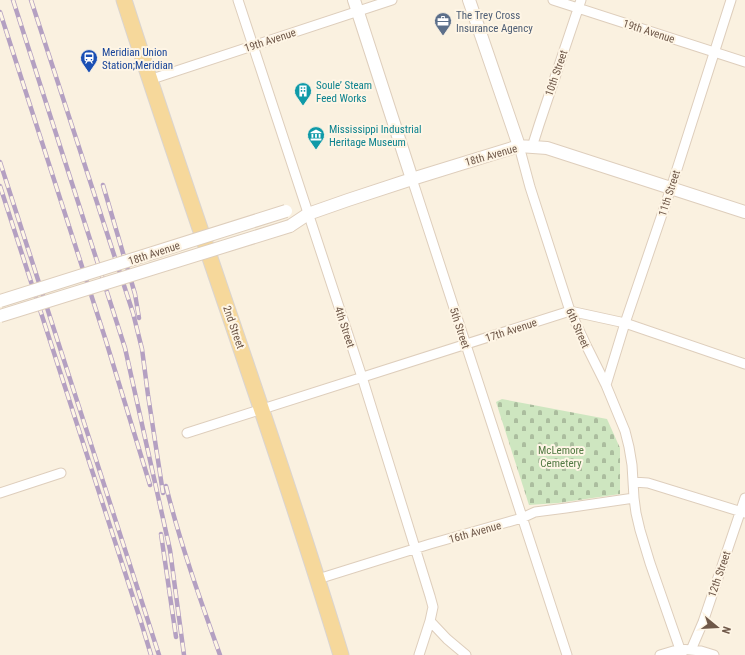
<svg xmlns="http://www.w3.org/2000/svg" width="745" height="655" font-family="'Roboto Condensed',sans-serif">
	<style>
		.cemetery { fill: url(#cemetery-stones) }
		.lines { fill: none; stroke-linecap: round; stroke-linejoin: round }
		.minor-casing { stroke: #decebc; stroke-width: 11 }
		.tertiary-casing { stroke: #decebc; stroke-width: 14 }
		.primary-casing { stroke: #dad4d0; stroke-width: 17 }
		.minor { stroke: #fff; stroke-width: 9 }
		.tertiary { stroke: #fff; stroke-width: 12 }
		.primary { stroke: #f6d89b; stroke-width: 15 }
		.rail-casing { stroke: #b4a0c2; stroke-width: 4.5 }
		.rail { stroke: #fef5e5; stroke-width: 3; stroke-dasharray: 9; stroke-linecap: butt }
		.tertiary-bridge-casing { stroke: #decebc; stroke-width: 14; stroke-linecap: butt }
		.tertiary-bridge { stroke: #fff; stroke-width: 12 }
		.labels { text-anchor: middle; stroke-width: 4; stroke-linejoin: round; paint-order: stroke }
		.service-label { font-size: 11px; fill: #4e5e75; stroke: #fef5e5; text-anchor: start }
		.street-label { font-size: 11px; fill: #6f5849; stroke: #fef5e5 }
		.transit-label { font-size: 11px; fill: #164399; stroke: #fef5e5; text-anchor: start }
		.culture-label { font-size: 11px; fill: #0d838f; stroke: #fef5e5; text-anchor: start }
		.park-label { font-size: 11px; fill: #537a44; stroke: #fef5e5 }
	</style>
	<defs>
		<pattern id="cemetery-stones" width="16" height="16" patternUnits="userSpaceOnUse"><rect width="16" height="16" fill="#cee6c0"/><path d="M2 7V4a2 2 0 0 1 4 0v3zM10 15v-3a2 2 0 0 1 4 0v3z" fill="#abbd9e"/></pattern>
	</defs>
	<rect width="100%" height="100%" fill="#faf1e0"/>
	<path class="cemetery" d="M 502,399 L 607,419 L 620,448 L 620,494 L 558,503 L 529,505 L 496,402 Z"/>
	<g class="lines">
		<g class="minor-casing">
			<path id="minor" d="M 238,0 L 362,377 L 430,596 L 433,607 L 430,621 L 419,655
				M 553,0 L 745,62
				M 149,80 L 392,0
				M 519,146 L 530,187 L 570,311 L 587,347 L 606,385 L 625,431 L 629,447 L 632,465 L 634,498 L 636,513 L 640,530 L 650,563 L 682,655
				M 532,147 L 539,125 L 581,0
				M 412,179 L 567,655
				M 606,385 L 625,323 L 671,188 L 731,0
				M 187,433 L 570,311 L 625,323 L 745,364
				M 633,482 L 648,483 L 745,513
				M 0,493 L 61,473
				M 318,579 L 430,544 L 522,518 L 535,512 L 566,508 L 634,498
				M 430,621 L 447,639 L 466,655
				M 691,650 L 703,622 L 745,498
				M 660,655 L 680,649 L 701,651 L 714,655"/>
		</g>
		<g class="tertiary-casing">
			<path id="tertiary" d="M 354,0 L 412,179
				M 469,0 L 519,146
				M 290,226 L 308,214 L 348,200 L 412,179 L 519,146 L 547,148 L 745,212"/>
		</g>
		<g class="primary-casing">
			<path id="primary" d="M 124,0 C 194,219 274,435 341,655"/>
		</g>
		<use href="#minor" class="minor"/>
		<use href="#tertiary" class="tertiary"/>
		<use href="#primary" class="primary"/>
		<g class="rail-casing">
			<path id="rail" d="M 13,0 L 125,348 L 170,550 L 184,655
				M 31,0 L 133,313 L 142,349 L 148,395 L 163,493
				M 0,12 L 106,341 L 150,485
				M 0,162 L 159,655
				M 103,185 L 135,294 L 139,318
				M 0,186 L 141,622 L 151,655
				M 166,486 C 180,543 200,599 220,655
				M 161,534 L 176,637"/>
		</g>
		<use href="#rail" class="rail"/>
		<g class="tertiary-bridge-casing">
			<path id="tertiary-bridge" d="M 0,301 L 286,211
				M 0,316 L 290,226"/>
		</g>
		<use href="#tertiary-bridge" class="tertiary-bridge"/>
	</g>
	<defs>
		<g id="office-pin" transform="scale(0.9)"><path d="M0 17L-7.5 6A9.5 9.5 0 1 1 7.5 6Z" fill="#5c6f8a" stroke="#fef5e5"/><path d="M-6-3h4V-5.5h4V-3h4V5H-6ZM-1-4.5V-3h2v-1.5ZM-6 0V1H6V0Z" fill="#fff"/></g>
		<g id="station-pin" transform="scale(0.9)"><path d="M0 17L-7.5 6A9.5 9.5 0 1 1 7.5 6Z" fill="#1a4fb4" stroke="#fef5e5"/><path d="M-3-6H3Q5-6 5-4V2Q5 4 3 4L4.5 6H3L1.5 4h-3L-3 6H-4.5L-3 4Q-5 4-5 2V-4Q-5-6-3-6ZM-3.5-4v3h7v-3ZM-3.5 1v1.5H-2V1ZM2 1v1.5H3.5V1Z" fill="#fff"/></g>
		<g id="building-pin" transform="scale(0.9)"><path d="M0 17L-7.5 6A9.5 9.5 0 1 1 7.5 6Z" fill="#0f9aa8" stroke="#fef5e5"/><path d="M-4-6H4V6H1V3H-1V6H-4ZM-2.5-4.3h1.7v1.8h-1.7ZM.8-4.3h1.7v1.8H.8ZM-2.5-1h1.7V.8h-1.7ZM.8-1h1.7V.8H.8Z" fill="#fff"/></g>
		<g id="museum-pin" transform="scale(0.9)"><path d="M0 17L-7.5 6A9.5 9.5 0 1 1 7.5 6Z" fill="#0f9aa8" stroke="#fef5e5"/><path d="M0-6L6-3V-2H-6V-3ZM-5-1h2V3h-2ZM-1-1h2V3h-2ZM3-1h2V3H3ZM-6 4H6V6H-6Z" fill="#fff"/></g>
	</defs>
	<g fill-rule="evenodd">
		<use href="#office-pin" x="443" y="21"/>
		<use href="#station-pin" x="89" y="58"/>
		<use href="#building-pin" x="303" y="91"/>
		<use href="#museum-pin" x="316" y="135"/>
	</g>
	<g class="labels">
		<g class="service-label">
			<text x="456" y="19">The Trey Cross<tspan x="456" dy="13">Insurance Agency</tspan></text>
		</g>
		<g class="street-label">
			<text transform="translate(649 31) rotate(18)" y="4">19th Avenue</text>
			<text transform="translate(270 40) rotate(-18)" y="4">19th Avenue</text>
			<text transform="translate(556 73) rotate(-71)" y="4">10th Street</text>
			<text transform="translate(491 155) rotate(-16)" y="4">18th Avenue</text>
			<text transform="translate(669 193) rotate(-72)" y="4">11th Street</text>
			<text transform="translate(154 253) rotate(-18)" y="4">18th Avenue</text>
			<text transform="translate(234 327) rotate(71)" y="4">2nd Street</text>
			<text transform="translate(345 327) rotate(72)" y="4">4th Street</text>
			<text transform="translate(460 328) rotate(72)" y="4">5th Street</text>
			<text transform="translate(578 328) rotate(66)" y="4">6th Street</text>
			<text transform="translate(511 330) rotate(-18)" y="4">17th Avenue</text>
			<text transform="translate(475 532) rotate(-16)" y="4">16th Avenue</text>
			<text transform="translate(719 574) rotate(-71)" y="4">12th Street</text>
		</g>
		<g class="transit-label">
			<text x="102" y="56">Meridian Union<tspan x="102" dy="13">Station;Meridian</tspan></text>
		</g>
		<g class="culture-label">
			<text x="316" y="89">Soule’ Steam<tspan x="316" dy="13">Feed Works</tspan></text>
			<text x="329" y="133">Mississippi Industrial<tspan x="329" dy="13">Heritage Museum</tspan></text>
		</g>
		<g class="park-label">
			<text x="561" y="454">McLemore<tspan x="561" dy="13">Cemetery</tspan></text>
		</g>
	</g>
	<g transform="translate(717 627) rotate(108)" stroke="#fef5e5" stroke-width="3" paint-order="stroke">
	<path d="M0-3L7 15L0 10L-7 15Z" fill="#6f5849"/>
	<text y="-6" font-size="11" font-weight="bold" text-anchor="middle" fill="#6f5849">N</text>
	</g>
</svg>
